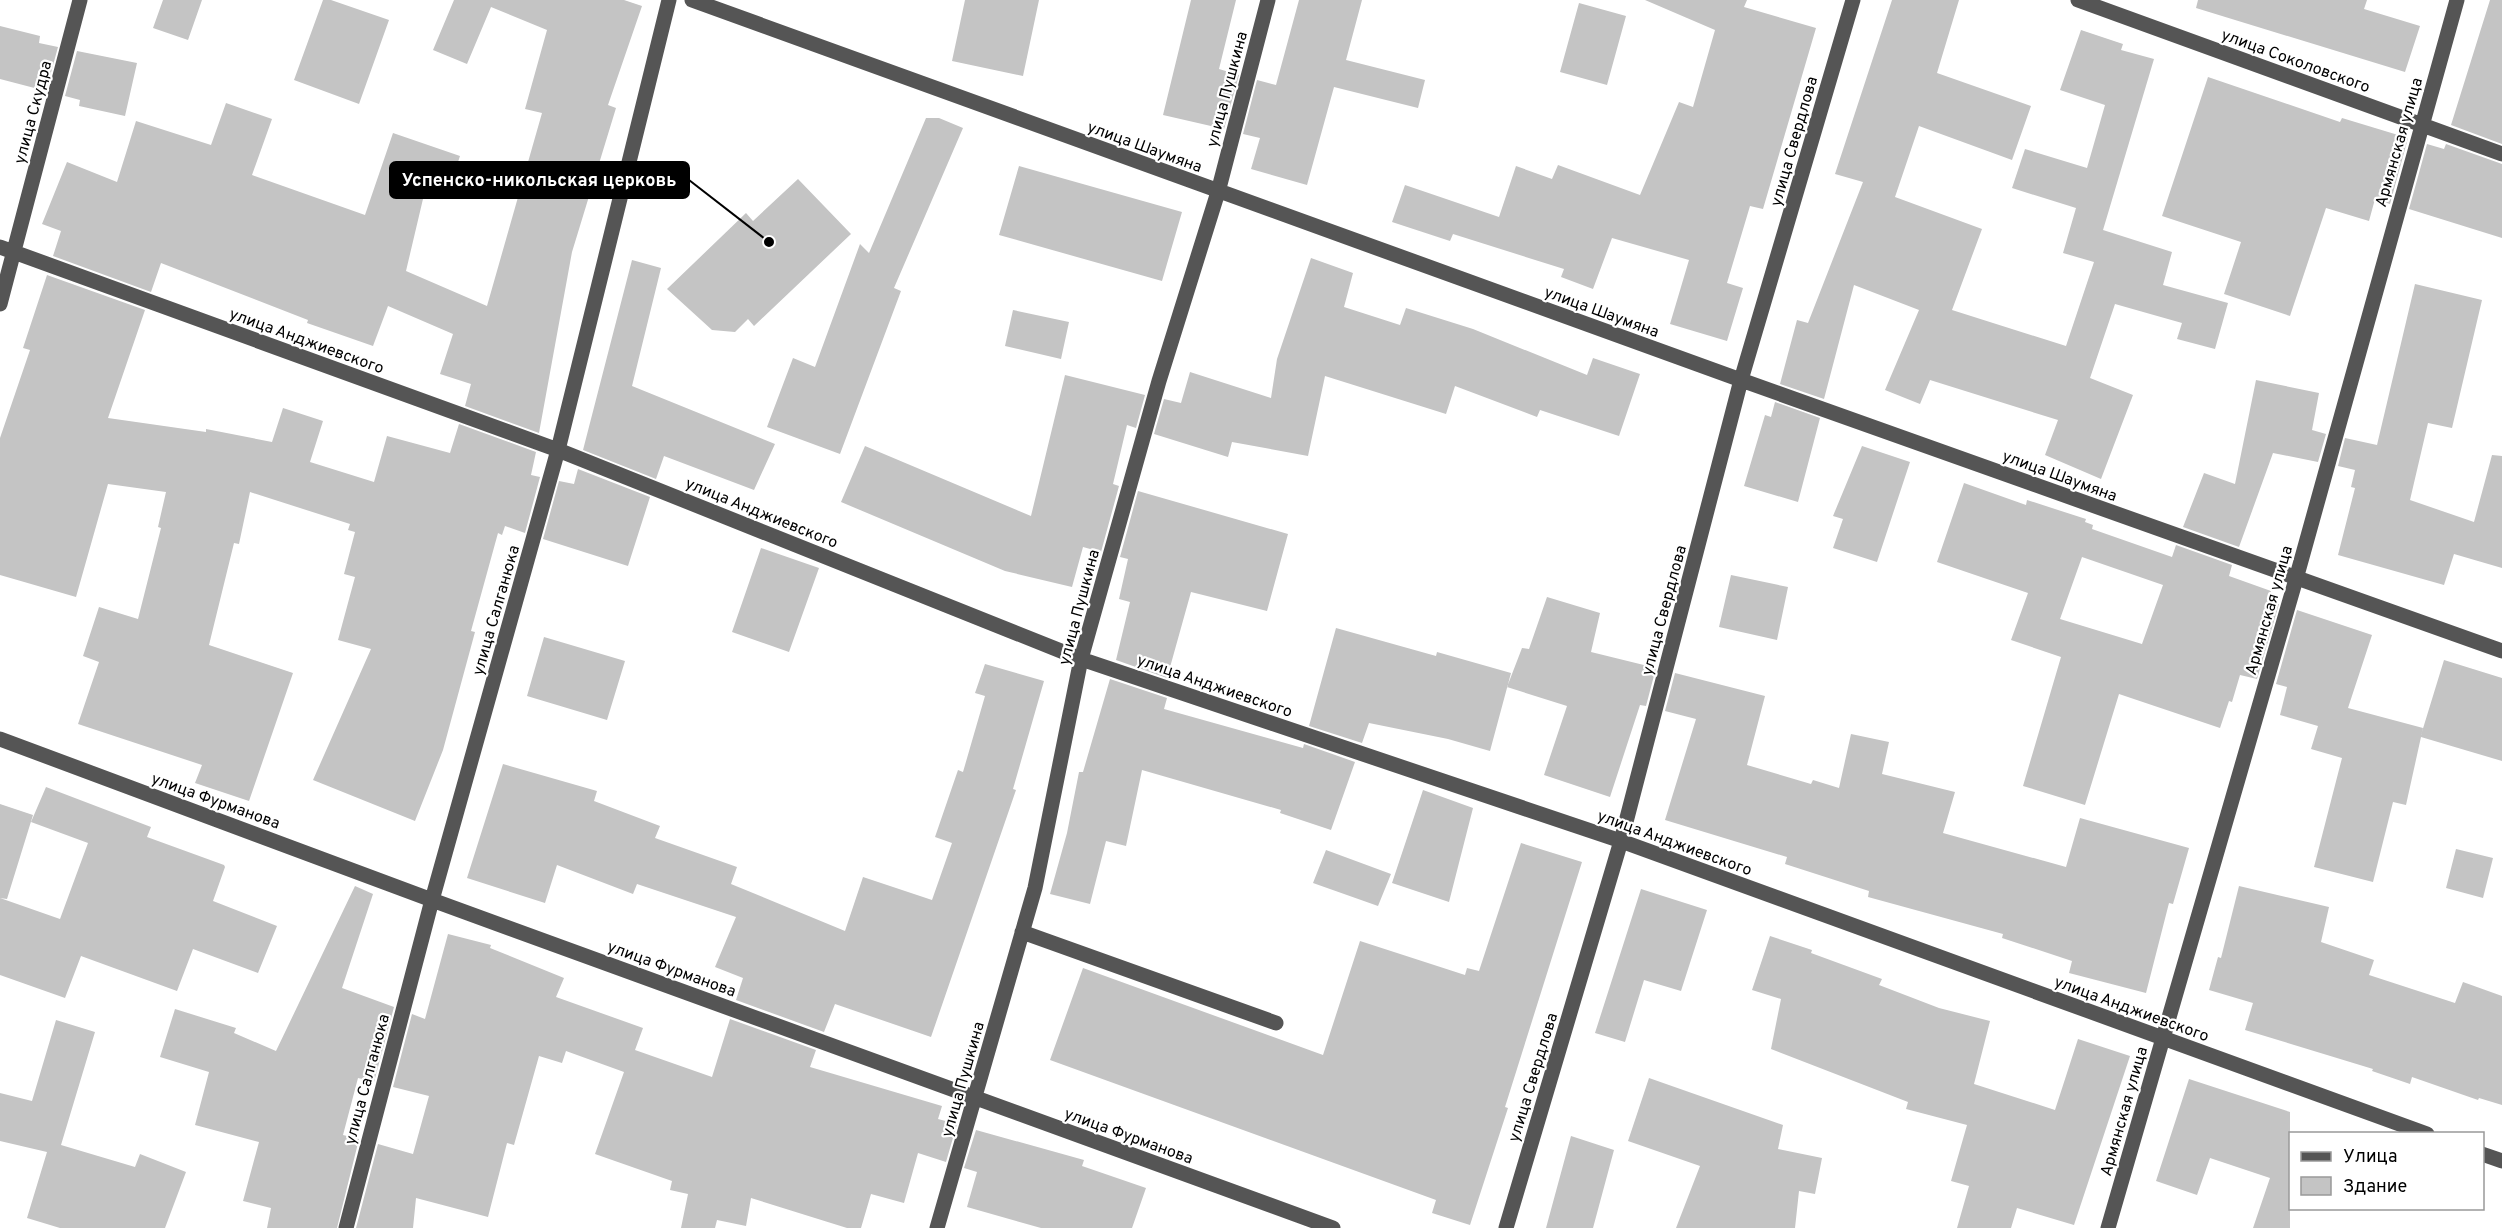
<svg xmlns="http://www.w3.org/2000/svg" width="2502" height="1228" font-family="Overpass,sans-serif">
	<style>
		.building { fill: #c4c4c4; fill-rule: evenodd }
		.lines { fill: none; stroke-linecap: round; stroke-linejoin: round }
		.minor { stroke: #555; stroke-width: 15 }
		.labels { text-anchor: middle; stroke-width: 4.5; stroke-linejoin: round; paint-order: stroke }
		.street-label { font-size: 16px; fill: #000; stroke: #fff }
		.leader { fill: none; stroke: #000; stroke-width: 2 }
		.callout-dot { fill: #000; stroke: #fff; stroke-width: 2 }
		.callout { fill: #000; stroke: #000; stroke-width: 2 }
		.callout-label { font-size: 18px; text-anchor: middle; font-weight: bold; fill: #fff }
	</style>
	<rect width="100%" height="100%" fill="#fff"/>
	<path class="building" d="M 163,0 L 202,0 L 188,40 L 153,28 Z
		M 323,0 L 331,0 L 389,20 L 359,104 L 294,80 Z
		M 454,0 L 624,0 L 642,6 L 608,105 L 616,108 L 572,252 L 539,433 L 465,406 L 471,384 L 440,374 L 453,334 L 388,306 L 373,346 L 307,323 L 308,320 L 161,263 L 151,292 L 53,256 L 61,231 L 42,224 L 67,162 L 117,182 L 136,121 L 211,145 L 226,103 L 272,119 L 252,175 L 365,215 L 393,133 L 460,156 L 449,189 L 427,182 L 406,271 L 487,306 L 542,113 L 525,109 L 547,30 L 491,7 L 467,64 L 433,50 Z
		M 965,0 L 1039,0 L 1023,76 L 952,61 Z
		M 1191,0 L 1236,0 L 1219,69 L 1239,75 L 1224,129 L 1163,115 Z
		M 1299,0 L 1362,0 L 1346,60 L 1425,80 L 1418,108 L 1334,87 L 1307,185 L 1251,169 L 1260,138 L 1243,134 L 1257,80 L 1276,85 Z
		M 1645,0 L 1747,0 L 1744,7 L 1816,28 L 1763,209 L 1750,206 L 1727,283 L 1743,288 L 1727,341 L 1670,324 L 1689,260 L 1612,238 L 1593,289 L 1561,277 L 1564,269 L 1453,234 L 1450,241 L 1392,222 L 1405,185 L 1499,217 L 1516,166 L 1552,179 L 1558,165 L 1640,195 L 1679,102 L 1693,107 L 1715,30 Z
		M 1892,0 L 1959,0 L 1937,73 L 2031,106 L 2012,160 L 1919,126 L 1895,197 L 1982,229 L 1952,310 L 2066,346 L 2094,262 L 2063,253 L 2076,208 L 2012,188 L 2025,149 L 2087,168 L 2105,105 L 2060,90 L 2081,30 L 2123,44 L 2121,50 L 2154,59 L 2103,230 L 2172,252 L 2163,285 L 2228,303 L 2215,349 L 2177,339 L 2182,323 L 2115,304 L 2090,378 L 2133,395 L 2101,479 L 2045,455 L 2058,420 L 1930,380 L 1920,404 L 1885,390 L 1919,310 L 1854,285 L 1824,399 L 1780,384 L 1797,320 L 1808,323 L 1863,182 L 1835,174 Z
		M 2198,0 L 2367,0 L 2364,9 L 2420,26 L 2405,72 L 2196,8 Z
		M 2490,0 L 2502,0 L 2502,144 L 2451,125 Z
		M 1579,3 L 1626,16 L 1607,85 L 1560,72 Z
		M 0,26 L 40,36 L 39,43 L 58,47 L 46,91 L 0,79 Z
		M 77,51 L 137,63 L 125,116 L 79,106 L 80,100 L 65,96 Z
		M 2208,77 L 2340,122 L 2342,118 L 2408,138 L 2390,204 L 2375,199 L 2369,221 L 2326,208 L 2290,316 L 2224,294 L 2241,242 L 2162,216 Z
		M 926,118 L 939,118 L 963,128 L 894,288 L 901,291 L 840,454 L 767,427 L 793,358 L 815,367 L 860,244 L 869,253 Z
		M 2427,144 L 2444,149 L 2446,144 L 2502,164 L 2502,238 L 2409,209 Z
		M 1019,166 L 1182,212 L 1162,281 L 999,235 Z
		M 798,179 L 851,234 L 754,326 L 748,319 L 735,332 L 712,330 L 667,289 L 746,213 L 753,221 Z
		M 1311,258 L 1353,273 L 1344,307 L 1400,325 L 1406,308 L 1473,329 L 1587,375 L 1593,358 L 1640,374 L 1619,436 L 1540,410 L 1537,417 L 1455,386 L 1446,414 L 1325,376 L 1308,456 L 1232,442 L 1228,457 L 1154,434 L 1164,399 L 1181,403 L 1190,372 L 1271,398 L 1277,359 Z
		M 632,260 L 661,268 L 632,386 L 775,444 L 754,490 L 664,456 L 656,479 L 583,450 Z
		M 47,275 L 145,310 L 108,418 L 206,432 L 206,429 L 272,442 L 283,408 L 323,421 L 310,462 L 374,482 L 387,436 L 450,453 L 459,424 L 536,452 L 531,475 L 540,477 L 525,533 L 505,526 L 502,535 L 498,533 L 471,631 L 475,632 L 443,750 L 415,821 L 313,780 L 371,649 L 338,640 L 355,577 L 344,574 L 355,532 L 348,530 L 350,524 L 250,492 L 239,544 L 234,543 L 209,645 L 293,673 L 249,801 L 195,783 L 202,765 L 78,724 L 99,662 L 83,656 L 99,607 L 138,619 L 161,528 L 158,527 L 166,492 L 108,484 L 76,597 L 0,575 L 0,438 L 30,350 L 23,348 Z
		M 2415,284 L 2482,300 L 2452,428 L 2428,423 L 2410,500 L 2474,522 L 2492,455 L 2502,456 L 2502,568 L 2454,554 L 2444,585 L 2338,555 L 2355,488 L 2351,487 L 2355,470 L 2338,466 L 2345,438 L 2377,445 Z
		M 1013,310 L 1069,322 L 1061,359 L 1005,346 Z
		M 1065,375 L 1145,395 L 1136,428 L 1127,425 L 1113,484 L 1119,486 L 1101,552 L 1083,547 L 1072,587 L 1005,571 L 841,502 L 865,446 L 1031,516 Z
		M 2256,380 L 2319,393 L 2312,430 L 2326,434 L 2318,462 L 2273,453 L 2239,547 L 2183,527 L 2204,473 L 2235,484 Z
		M 1775,402 L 1820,418 L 1798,502 L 1744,486 L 1765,415 L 1771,417 Z
		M 1862,446 L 1910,462 L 1877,562 L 1833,548 L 1843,519 L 1833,516 Z
		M 578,469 L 650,497 L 628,566 L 543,539 L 559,481 L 574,484 Z
		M 1964,483 L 2026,505 L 2027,500 L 2086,519 L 2085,522 L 2093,525 L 2092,529 L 2172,557 L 2176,545 L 2232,565 L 2229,576 L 2271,591 L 2267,601 L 2279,604 L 2257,679 L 2240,675 L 2232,702 L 2229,701 L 2220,728 L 2119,694 L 2085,805 L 2023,786 L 2061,657 L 2011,640 L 2028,593 L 1937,562 ZM 2082,557 L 2163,585 L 2142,644 L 2060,619 Z
		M 1138,491 L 1288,534 L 1267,611 L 1191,592 L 1167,678 L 1116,660 L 1130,602 L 1119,599 L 1128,559 L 1120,557 Z
		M 761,548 L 819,568 L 789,652 L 732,632 Z
		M 1731,575 L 1788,587 L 1777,640 L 1719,627 Z
		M 1547,597 L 1600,613 L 1591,652 L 1656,668 L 1646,706 L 1640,705 L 1610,797 L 1544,775 L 1567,706 L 1507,687 L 1522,648 L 1529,649 Z
		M 2297,610 L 2372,635 L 2348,708 L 2423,728 L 2421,735 L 2444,660 L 2502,678 L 2502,761 L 2421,737 L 2406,805 L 2393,802 L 2373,882 L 2314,867 L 2342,758 L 2311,749 L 2318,726 L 2280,715 L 2287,687 L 2276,684 Z
		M 1336,628 L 1436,656 L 1437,652 L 1511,673 L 1490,751 L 1448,739 L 1369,723 L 1362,743 L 1309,726 Z
		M 544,637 L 625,661 L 607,720 L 527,696 Z
		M 985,664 L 1044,681 L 1013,789 L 1016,790 L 931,1037 L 835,1004 L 824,1032 L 736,1000 L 743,978 L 715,967 L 736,917 L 637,884 L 633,894 L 557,865 L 545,903 L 467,878 L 503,764 L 597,791 L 594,801 L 660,826 L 655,838 L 737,867 L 731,884 L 845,931 L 863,877 L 932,900 L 952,843 L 935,837 L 958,770 L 963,772 L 985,696 L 975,693 Z
		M 1675,673 L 1765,696 L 1747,765 L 1811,784 L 1813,780 L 1839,788 L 1851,734 L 1889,742 L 1882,774 L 1955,792 L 1943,833 L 2066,867 L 2080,818 L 2189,848 L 2173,904 L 2169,903 L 2146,993 L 2069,973 L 2072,961 L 2002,938 L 2003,934 L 1868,897 L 1869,891 L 1785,864 L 1787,857 L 1665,820 L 1696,719 L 1665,711 Z
		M 1110,679 L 1167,698 L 1164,709 L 1303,748 L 1304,744 L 1355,762 L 1331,830 L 1280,813 L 1281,810 L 1142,770 L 1126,846 L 1106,841 L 1090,904 L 1050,894 L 1067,833 L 1079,772 L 1083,772 Z
		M 46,787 L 151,827 L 147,837 L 224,865 L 225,867 L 213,901 L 277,926 L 258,973 L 193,949 L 177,991 L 81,956 L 65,998 L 0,975 L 0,898 L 60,919 L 88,843 L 31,822 Z
		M 1423,790 L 1473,808 L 1449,902 L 1392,883 Z
		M 0,804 L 33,815 L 7,899 L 0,898 Z
		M 1521,843 L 1582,862 L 1505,1107 L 1508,1108 L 1470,1225 L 1432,1213 L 1436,1200 L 1050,1060 L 1083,968 L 1323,1055 L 1360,941 L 1465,975 L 1467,968 L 1479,971 Z
		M 2456,849 L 2493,858 L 2483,898 L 2446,888 Z
		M 1326,850 L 1391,874 L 1378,906 L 1313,883 Z
		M 355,886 L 373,894 L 342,988 L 394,1007 L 374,1082 L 358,1078 L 343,1135 L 359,1139 L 337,1228 L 267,1228 L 271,1208 L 243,1201 L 259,1142 L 195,1125 L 209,1072 L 160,1057 L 175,1009 L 236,1028 L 234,1033 L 276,1051 Z
		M 2239,886 L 2329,907 L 2321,942 L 2374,960 L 2369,975 L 2455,1003 L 2463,982 L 2502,996 L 2502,1105 L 2479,1098 L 2478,1100 L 2412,1077 L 2410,1084 L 2372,1071 L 2373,1069 L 2245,1030 L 2253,1003 L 2209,990 L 2218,957 L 2221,958 Z
		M 1641,889 L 1707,910 L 1681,991 L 1644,980 L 1625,1042 L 1595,1033 Z
		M 448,934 L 491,945 L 490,948 L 564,978 L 556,997 L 643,1028 L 635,1050 L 712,1077 L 730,1019 L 816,1050 L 810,1067 L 942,1106 L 938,1119 L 957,1124 L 946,1162 L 918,1153 L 904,1203 L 871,1194 L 861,1228 L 847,1228 L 751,1198 L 746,1226 L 717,1220 L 715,1228 L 681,1228 L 688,1194 L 670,1190 L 672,1181 L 595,1154 L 624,1072 L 566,1051 L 562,1063 L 539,1056 L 514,1145 L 507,1143 L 488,1217 L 416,1198 L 413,1228 L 356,1228 L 378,1144 L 413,1154 L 429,1096 L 393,1087 L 412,1014 L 425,1019 Z
		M 1770,936 L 1812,950 L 1811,953 L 1882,979 L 1879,985 L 1939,1008 L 1990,1021 L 1974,1084 L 2055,1110 L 2078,1039 L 2130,1056 L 2074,1225 L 2017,1208 L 2011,1228 L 1957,1228 L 1969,1186 L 1951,1181 L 1967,1125 L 1906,1109 L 1908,1102 L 1771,1049 L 1781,999 L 1752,990 Z
		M 56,1020 L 95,1032 L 61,1145 L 135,1167 L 140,1154 L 186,1172 L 165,1228 L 60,1228 L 27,1218 L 47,1152 L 0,1141 L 0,1093 L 32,1101 Z
		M 1649,1078 L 1783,1125 L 1778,1149 L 1822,1158 L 1815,1194 L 1799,1191 L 1795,1228 L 1676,1228 L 1700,1166 L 1628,1141 Z
		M 2189,1079 L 2290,1112 L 2290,1228 L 2253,1228 L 2270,1178 L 2210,1158 L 2197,1195 L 2156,1181 Z
		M 976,1130 L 1084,1160 L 1082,1166 L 1146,1188 L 1132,1228 L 1041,1228 L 967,1207 L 977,1172 L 964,1168 Z
		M 1571,1136 L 1614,1150 L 1593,1228 L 1546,1228 Z"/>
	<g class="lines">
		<path class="minor" d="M 692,0 L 1741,380 L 2502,651
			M 2078,0 L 2502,154
			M 0,247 L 558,450 L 1081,659 L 1621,841 L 2427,1134
			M 0,304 L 80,0
			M 0,739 L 432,900 L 1333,1228
			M 1022,932 L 1276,1023
			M 2482,1154 L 2502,1161
			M 346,1228 L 432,900 L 558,450 L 669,0
			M 937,1228 L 1035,888 L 1081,659 L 1159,381 L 1218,192 L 1268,0
			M 1506,1228 L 1621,841 L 1741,380 L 1853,0
			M 2108,1228 L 2296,579 L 2457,0"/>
	</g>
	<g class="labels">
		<g class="street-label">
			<text transform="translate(2296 60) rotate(20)" y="6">улица Соколовского</text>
			<text transform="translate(1226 89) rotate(-75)" y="6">улица Пушкина</text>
			<text transform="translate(32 112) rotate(-75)" y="6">улица Скудра</text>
			<text transform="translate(1793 141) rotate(-74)" y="6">улица Свердлова</text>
			<text transform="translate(2398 142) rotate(-74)" y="6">Армянская улица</text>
			<text transform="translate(1145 146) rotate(20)" y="6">улица Шаумяна</text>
			<text transform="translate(1602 311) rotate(20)" y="6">улица Шаумяна</text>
			<text transform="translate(307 340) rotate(20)" y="6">улица Анджиевского</text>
			<text transform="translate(2060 475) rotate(20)" y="6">улица Шаумяна</text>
			<text transform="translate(762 512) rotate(22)" y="6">улица Анджиевского</text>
			<text transform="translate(1078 607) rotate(-75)" y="6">улица Пушкина</text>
			<text transform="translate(495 610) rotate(-74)" y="6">улица Салганюка</text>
			<text transform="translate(1663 610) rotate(-75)" y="6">улица Свердлова</text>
			<text transform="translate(2268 610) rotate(-74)" y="6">Армянская улица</text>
			<text transform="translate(1215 685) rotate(19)" y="6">улица Анджиевского</text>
			<text transform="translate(216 800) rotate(20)" y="6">улица Фурманова</text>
			<text transform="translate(1675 842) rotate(20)" y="6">улица Анджиевского</text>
			<text transform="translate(672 968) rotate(20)" y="6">улица Фурманова</text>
			<text transform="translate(2132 1008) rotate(20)" y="6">улица Анджиевского</text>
			<text transform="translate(1532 1077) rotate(-73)" y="6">улица Свердлова</text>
			<text transform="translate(366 1079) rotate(-75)" y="6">улица Салганюка</text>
			<text transform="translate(962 1079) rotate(-74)" y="6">улица Пушкина</text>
			<text transform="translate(2123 1111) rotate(-74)" y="6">Армянская улица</text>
			<text transform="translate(1129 1135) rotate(20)" y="6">улица Фурманова</text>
		</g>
	</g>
	<path class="leader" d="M769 242L689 180"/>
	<circle class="callout-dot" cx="769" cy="242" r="6"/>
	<rect class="callout" x="390" y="162" width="299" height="36" rx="6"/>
	<g class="callout-label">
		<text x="539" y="186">Успенско-никольская церковь</text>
	</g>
	<rect x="2289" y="1132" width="195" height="78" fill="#ffffff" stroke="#999999" stroke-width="1.5"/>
	<rect x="2301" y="1152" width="30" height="9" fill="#555555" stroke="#999999" stroke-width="1.5"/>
	<text x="2343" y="1162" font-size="18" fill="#000000">Улица</text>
	<rect x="2301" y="1177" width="30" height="18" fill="#c4c4c4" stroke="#999999" stroke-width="1.5"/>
	<text x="2343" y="1192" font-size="18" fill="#000000">Здание</text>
</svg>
